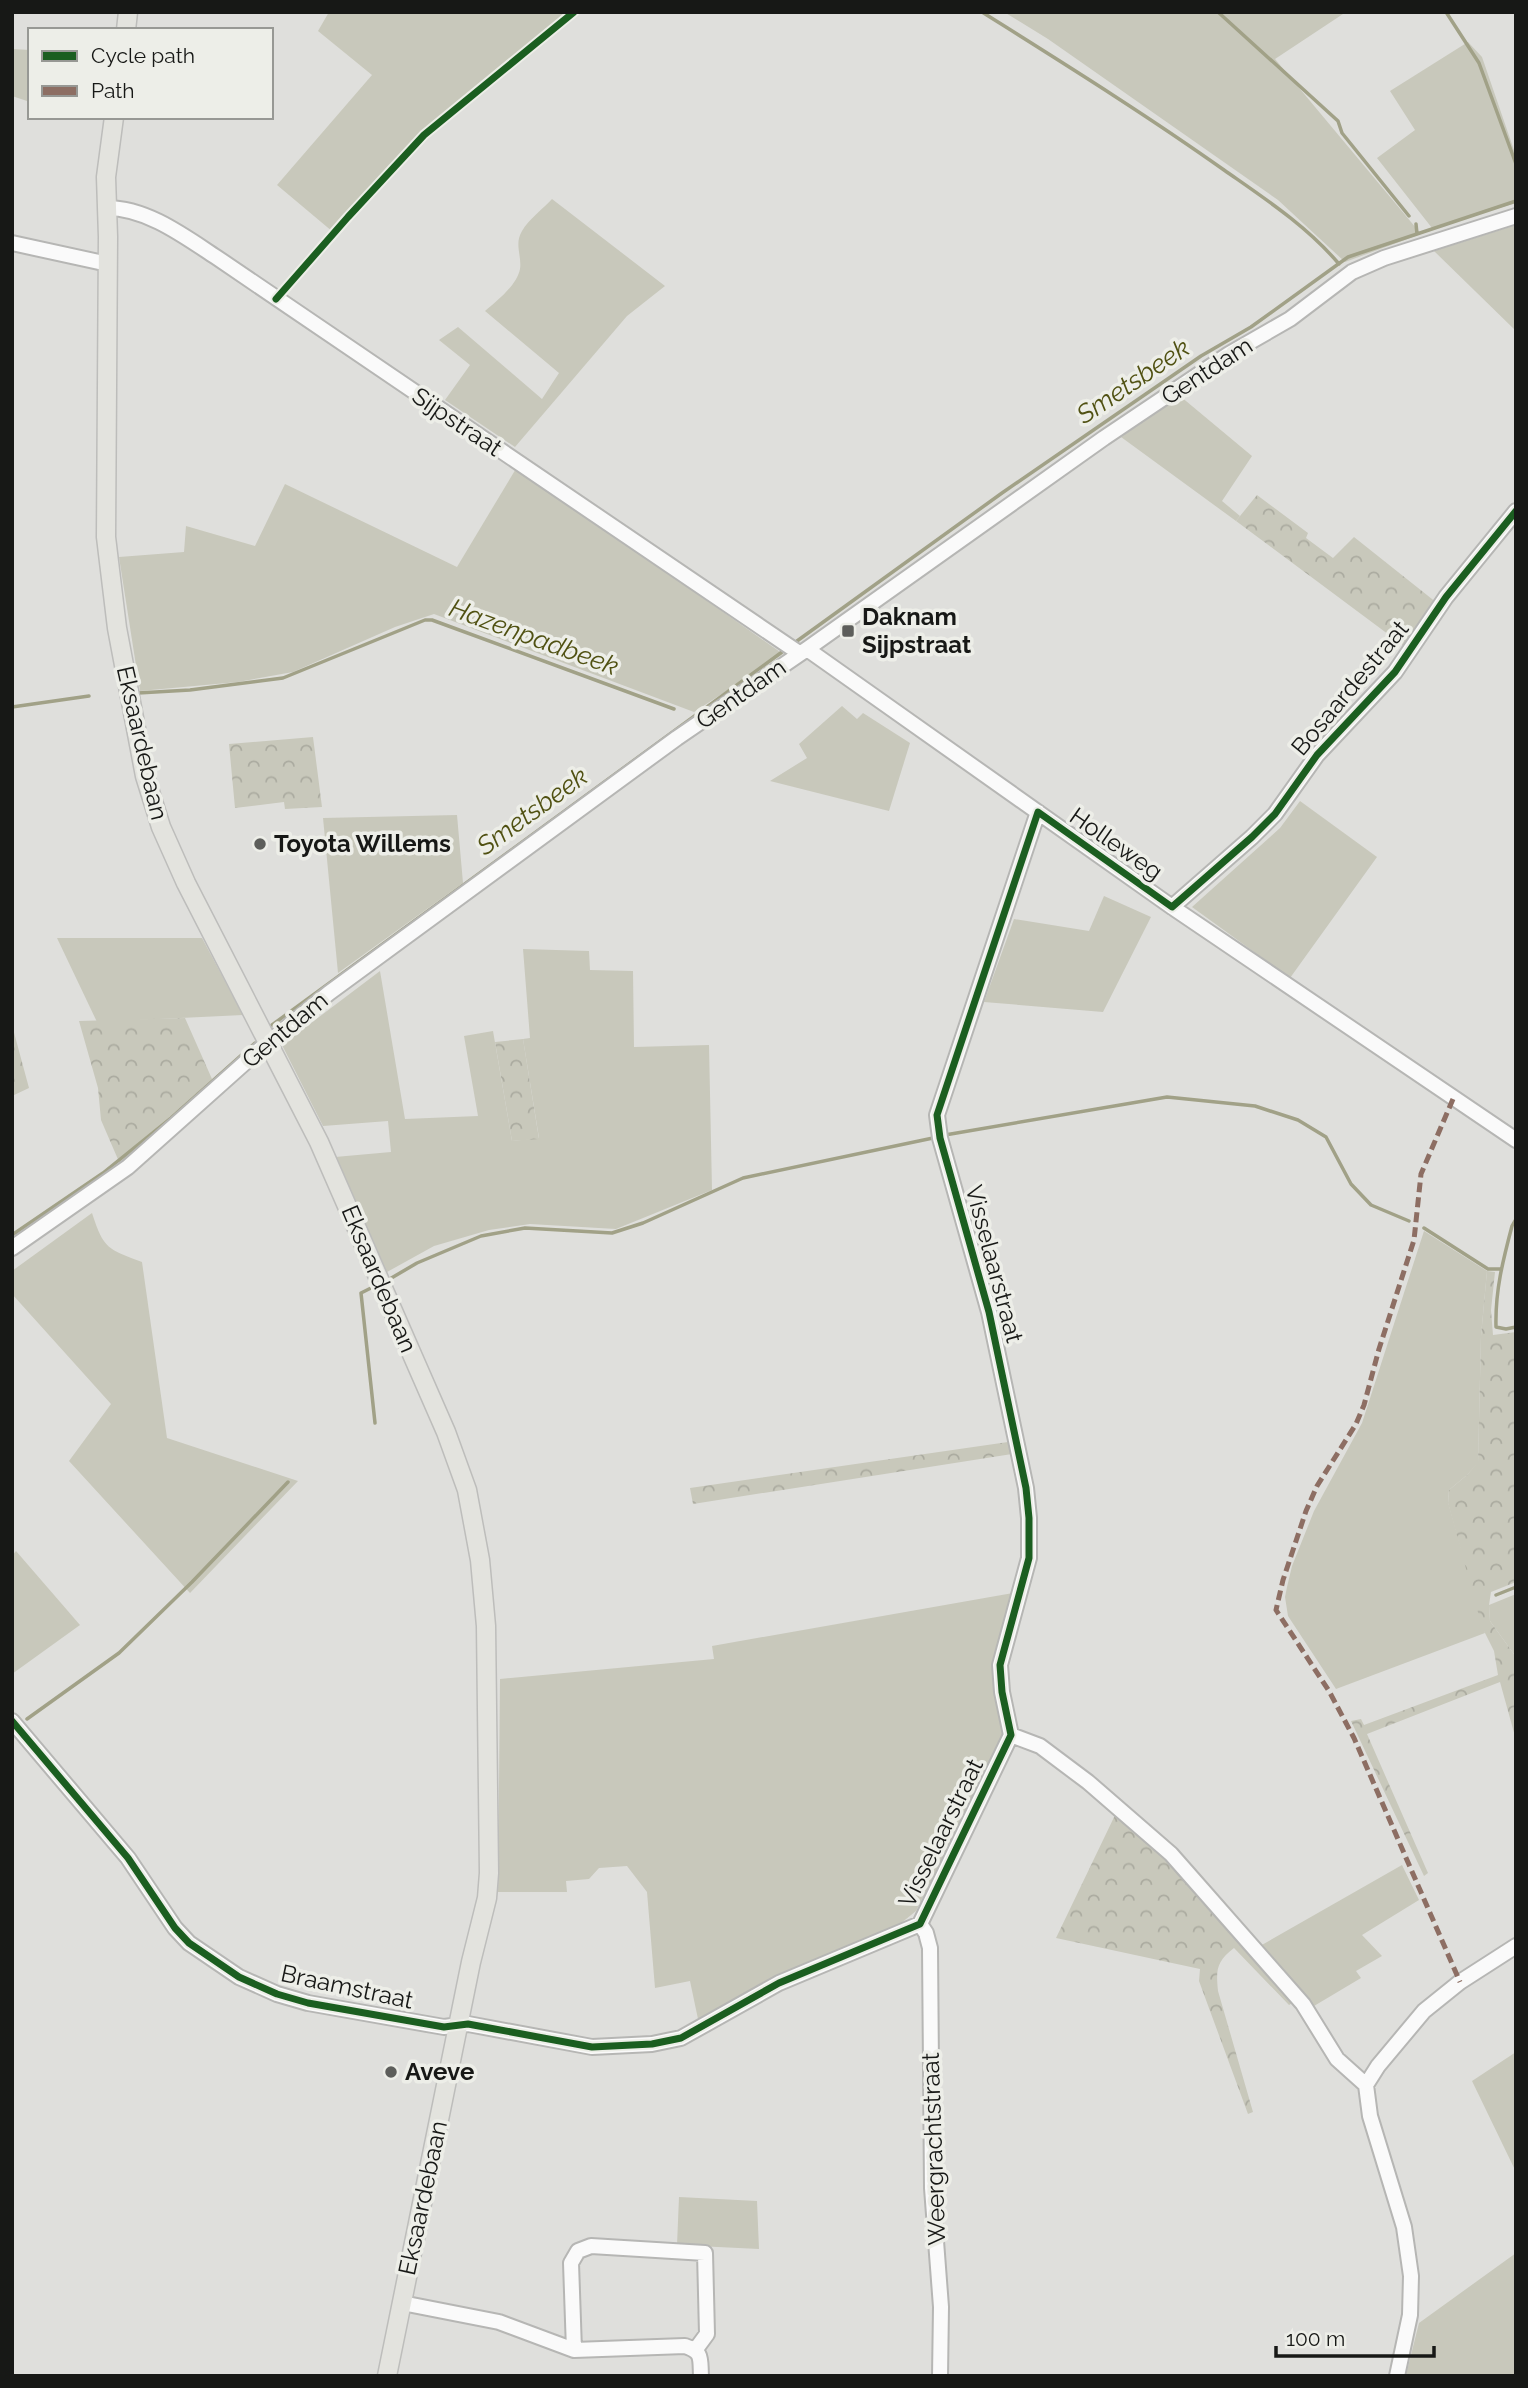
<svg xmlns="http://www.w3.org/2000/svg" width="1528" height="2388" font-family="Raleway,sans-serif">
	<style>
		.grass { fill: #c8c8bb }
		.forest { fill: url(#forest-crowns) }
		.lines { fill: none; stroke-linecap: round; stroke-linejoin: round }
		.stream { stroke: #a1a187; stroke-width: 3.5 }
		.minor-casing { stroke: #b6b6b4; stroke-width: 18 }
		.major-casing { stroke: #bdbdbb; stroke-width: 21 }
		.minor { stroke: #fafafa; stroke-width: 14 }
		.major { stroke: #e3e3de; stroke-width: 18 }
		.quiet { stroke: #8d6e63; stroke-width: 5; stroke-dasharray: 10 5; stroke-linecap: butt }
		.cycleway-casing { stroke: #edeee8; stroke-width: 11 }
		.cycleway { stroke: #1b5e20; stroke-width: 7 }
		.poi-dot { fill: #5d5e5b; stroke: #edeee8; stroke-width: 2.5 }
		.labels { text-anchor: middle; stroke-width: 7; stroke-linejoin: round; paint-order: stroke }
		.street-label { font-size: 24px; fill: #171816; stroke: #edeee8 }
		.poi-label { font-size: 24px; font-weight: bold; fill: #171816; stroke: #edeee8; text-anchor: start }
		.water-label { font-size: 26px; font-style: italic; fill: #505112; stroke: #edeee8 }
	</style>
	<defs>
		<pattern id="forest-crowns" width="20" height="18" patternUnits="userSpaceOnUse" patternTransform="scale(1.75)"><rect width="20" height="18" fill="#c8c8bb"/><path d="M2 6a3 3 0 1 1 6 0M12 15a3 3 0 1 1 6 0" fill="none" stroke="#ababa0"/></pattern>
	</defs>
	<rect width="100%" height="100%" fill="#dfdfdc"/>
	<path class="grass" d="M 329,12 L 566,12 L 426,129 L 333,232 L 277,185 L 372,75 L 318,31 Z
		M 1004,12 L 1346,12 L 1275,59 L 1421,234 L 1345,262 L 1278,200 L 1048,39 Z
		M 1468,42 L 1482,57 L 1516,156 L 1516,203 L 1432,228 L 1377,158 L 1415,130 L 1390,91 Z
		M 12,49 L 30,50 L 30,102 L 12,96 Z
		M 552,199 L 665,286 L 627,316 L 515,447 L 445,400 L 470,365 L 439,340 L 458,327 L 542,399 L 559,373 L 485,311 C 497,301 517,285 520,269 C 522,256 514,244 522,231 C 529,219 543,209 552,199 Z
		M 1516,225 L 1516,331 L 1434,251 Z
		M 1180,396 L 1252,456 L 1222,501 L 1240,516 L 1236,521 L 1121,437 Z
		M 517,467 L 783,654 L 694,712 L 434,614 L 395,627 L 293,672 L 238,682 L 140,691 L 119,557 L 184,552 L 186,526 L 255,546 L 285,484 L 457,567 Z
		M 842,706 L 857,719 L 863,713 L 910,743 L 889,811 L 770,781 L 807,758 L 799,744 Z
		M 1300,801 L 1377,857 L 1290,978 L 1192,907 L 1280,828 Z
		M 457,815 L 463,883 L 338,973 L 323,818 Z
		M 1104,896 L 1151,917 L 1103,1012 L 984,1002 L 1014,919 L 1089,931 Z
		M 57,938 L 202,938 L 243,1015 L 97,1022 Z
		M 523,949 L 589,951 L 590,970 L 633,971 L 634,1047 L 709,1045 L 712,1190 L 616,1229 L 530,1224 L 489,1230 L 434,1246 L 387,1272 L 335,1157 L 391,1152 L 388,1121 L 323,1126 L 282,1045 L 380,971 L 405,1119 L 478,1116 L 464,1036 L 493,1031 L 512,1141 L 539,1138 L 523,1039 L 530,1038 Z
		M 92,1213 C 104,1250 108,1249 142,1262 L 167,1438 L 298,1481 L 190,1593 L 69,1461 L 111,1404 L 12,1294 L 12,1271 Z
		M 1424,1231 L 1487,1271 L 1481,1336 L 1478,1463 L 1467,1475 L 1449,1490 L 1448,1502 L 1485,1633 L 1336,1689 L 1288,1616 L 1285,1597 L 1287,1587 L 1292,1566 L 1314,1511 L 1362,1423 Z
		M 16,1551 L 80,1625 L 12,1674 L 12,1556 Z
		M 1013,1593 L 997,1649 L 1004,1729 L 1002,1739 L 916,1911 L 900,1924 L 756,1987 L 698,2019 L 690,1981 L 655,1988 L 647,1892 L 627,1866 L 599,1868 L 589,1879 L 566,1881 L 567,1892 L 498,1892 L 500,1679 L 714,1659 L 712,1646 Z
		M 1516,1594 L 1516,1657 L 1490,1621 L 1489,1605 Z
		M 1402,1865 L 1419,1900 L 1362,1935 L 1382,1956 L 1356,1971 L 1361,1978 L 1314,2006 L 1260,1946 Z
		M 1516,2052 L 1516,2172 L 1472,2081 Z
		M 679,2197 L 757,2201 L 759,2249 L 677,2245 Z
		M 1516,2253 L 1516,2376 L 1406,2375 L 1419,2323 Z"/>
	<path class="forest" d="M 1257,495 L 1308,533 L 1306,538 L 1333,558 L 1354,537 L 1437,603 L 1408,649 L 1236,521 Z
		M 313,737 L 322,807 L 285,809 L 284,802 L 235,808 L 229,744 Z
		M 185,1018 L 212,1079 L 120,1164 L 101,1120 L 98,1088 L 79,1021 Z
		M 12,1025 L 29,1088 L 12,1096 Z
		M 523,1039 L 539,1139 L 512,1141 L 495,1042 Z
		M 1487,1271 L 1495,1272 L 1491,1310 L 1493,1335 L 1516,1332 L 1516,1582 L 1491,1592 L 1489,1605 L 1490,1621 L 1516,1657 L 1516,1740 L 1500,1682 L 1367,1734 L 1428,1873 L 1424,1876 L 1351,1721 L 1361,1719 L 1364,1725 L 1498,1675 L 1494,1651 L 1482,1627 L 1448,1503 L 1449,1490 L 1467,1475 L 1478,1462 L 1481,1336 Z
		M 1008,1442 L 1012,1454 L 693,1504 L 690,1488 Z
		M 1117,1811 L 1164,1855 L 1296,2001 L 1289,2005 L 1234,1948 C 1216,1962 1216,1970 1218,1991 L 1253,2112 L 1248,2114 L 1199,1981 L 1200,1969 L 1056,1938 Z"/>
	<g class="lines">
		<path class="stream" d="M 982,12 C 1063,63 1145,114 1224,170 C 1264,198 1307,226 1339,264
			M 1218,12 L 1338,121 L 1342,133 L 1409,216
			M 1446,12 L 1479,63 L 1516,164
			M 1416,224 L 1417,234
			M 797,641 L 1002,493 L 1201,356 L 1251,327 L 1348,257 L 1516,201
			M 138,693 L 190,690 L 283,678 L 425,620 L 432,620 L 674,709
			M 12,707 L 89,696
			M 272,1025 L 782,652
			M 945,1135 L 1167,1097 L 1255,1106 L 1298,1120 L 1326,1137 L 1351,1184 L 1371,1205 L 1409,1221
			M 1516,1219 L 1512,1226 C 1503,1260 1495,1291 1496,1327 L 1506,1329 L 1516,1327
			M 1424,1228 L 1488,1269 L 1500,1269
			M 12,1235 L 103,1173 L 171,1118 L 255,1043
			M 388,1280 L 417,1263 L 481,1236 L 525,1228 L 612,1233 L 643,1223 L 743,1178 L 933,1138
			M 371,1288 L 361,1293 L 375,1423
			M 1496,1595 L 1516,1587
			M 27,1719 L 119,1653 L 192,1582 L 288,1482"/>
		<g class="minor-casing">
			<path id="minor" d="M 107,208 C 147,208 184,236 216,257 L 799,653
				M 12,243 L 108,264
				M 807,649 L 1172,907 L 1516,1140
				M 1172,907 L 1252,837 L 1275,814 L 1317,755 L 1395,672 L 1446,597 L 1516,511
				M 12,1248 L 128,1167 L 258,1051 L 329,993 L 677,738 L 807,649 L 1104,438 L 1229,354 L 1290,319 L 1352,272 L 1384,258 L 1516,216
				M 12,1721 L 128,1858 L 175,1928 L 189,1943 L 239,1977 L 277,1994 L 308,2003 L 444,2027 L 468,2024 L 592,2047 L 652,2044 L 681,2038 L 779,1983 L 920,1924 L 1011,1735 L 1002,1692 L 1000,1665 L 1029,1558 L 1029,1518 L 1026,1488 L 989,1312 L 940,1138 L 937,1115 L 1038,812
				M 1011,1735 L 1040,1746 L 1088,1782 L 1171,1854 L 1303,2004 L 1337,2059 L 1366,2085
				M 920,1924 L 926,1933 L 930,1948 L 932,2188 L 941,2307 L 940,2376
				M 402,2303 L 499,2322 L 574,2350 L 685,2346 C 703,2352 700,2358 701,2376
				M 574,2350 L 571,2263 L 578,2251 L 591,2246 L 705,2253 L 707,2334 L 696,2349
				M 1397,2376 L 1410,2315 L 1411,2276 L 1404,2227 L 1370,2116 L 1366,2085 L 1378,2066 L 1424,2011 L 1460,1982 L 1516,1946"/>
		</g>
		<g class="major-casing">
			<path id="major" d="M 126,30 L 128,12
				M 114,117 L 106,177 L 108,237 L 106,537 L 117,628 L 145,776 L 161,827 L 186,883 L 319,1142 L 446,1432 L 467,1490 L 480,1560 L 486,1626 L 489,1873 L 487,1898 L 471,1962 L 387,2376"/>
		</g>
		<use href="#minor" class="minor"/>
		<use href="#major" class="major"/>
		<path class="quiet" d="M 1453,1099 L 1421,1174 L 1414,1240 L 1379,1349 L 1364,1405 L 1356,1424 L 1317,1486 L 1306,1511 L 1283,1580 L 1276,1610 L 1329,1691 L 1354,1738 L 1460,1982"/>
		<g class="cycleway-casing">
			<path id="cycleway" d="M 276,299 L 348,217 L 424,135 L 574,12
				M 12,1721 L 128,1858 L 175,1928 L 189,1943 L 239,1977 L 277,1994 L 308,2003 L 444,2027 L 468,2024 L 592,2047 L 652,2044 L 681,2038 L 779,1983 L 920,1924 L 1011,1735 L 1002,1692 L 1000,1665 L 1029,1558 L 1029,1518 L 1026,1488 L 989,1312 L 940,1138 L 937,1115 L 1038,812 L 1172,907 L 1252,837 L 1275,814 L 1317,755 L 1395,672 L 1446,597 L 1516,511"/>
		</g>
		<use href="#cycleway" class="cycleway"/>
	</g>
	<g class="poi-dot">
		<rect x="841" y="624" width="14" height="14" rx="3.5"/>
		<circle cx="260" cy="844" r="7"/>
		<circle cx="391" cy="2072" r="7"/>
	</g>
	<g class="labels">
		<g class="street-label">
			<text transform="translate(1207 371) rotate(-33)" y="8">Gentdam</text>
			<text transform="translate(457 422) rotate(34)" y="8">Sijpstraat</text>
			<text transform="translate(1350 688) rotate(-50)" y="8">Bosaardestraat</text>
			<text transform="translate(741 694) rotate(-35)" y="8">Gentdam</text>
			<text transform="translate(142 743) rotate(77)" y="8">Eksaardebaan</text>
			<text transform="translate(1116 844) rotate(35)" y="8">Holleweg</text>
			<text transform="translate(285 1030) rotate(-40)" y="8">Gentdam</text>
			<text transform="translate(994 1264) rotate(75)" y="8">Visselaarstraat</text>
			<text transform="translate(379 1279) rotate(67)" y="8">Eksaardebaan</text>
			<text transform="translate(941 1833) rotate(-64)" y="8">Visselaarstraat</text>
			<text transform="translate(347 1987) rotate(12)" y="8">Braamstraat</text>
			<text transform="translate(934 2149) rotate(-92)" y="8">Weergrachtstraat</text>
			<text transform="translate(423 2198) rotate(-78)" y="8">Eksaardebaan</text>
		</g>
		<g class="poi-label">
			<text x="862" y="625">Daknam<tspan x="862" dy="28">Sijpstraat</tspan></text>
			<text x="274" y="852">Toyota Willems</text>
			<text x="405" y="2080">Aveve</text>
		</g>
		<g class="water-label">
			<text transform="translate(1133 381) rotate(-34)" y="9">Smetsbeek</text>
			<text transform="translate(534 637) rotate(20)" y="9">Hazenpadbeek</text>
			<text transform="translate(532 811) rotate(-36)" y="9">Smetsbeek</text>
		</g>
	</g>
	<rect width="1528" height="2388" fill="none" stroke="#171816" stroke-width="28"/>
	<rect x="28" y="28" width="245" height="91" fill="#edeee8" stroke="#979894" stroke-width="2"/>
	<rect x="42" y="51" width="35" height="10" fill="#1b5e20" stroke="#979894" stroke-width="2"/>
	<text x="91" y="63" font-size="21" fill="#171816">Cycle path</text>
	<rect x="42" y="86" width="35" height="10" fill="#8d6e63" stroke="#979894" stroke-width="2"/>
	<text x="91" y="98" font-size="21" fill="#171816">Path</text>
	<path d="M1276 2346v10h158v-10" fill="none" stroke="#171816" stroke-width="3.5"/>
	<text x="1286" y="2346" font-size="21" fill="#171816" stroke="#edeee8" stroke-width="5" paint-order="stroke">100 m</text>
</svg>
